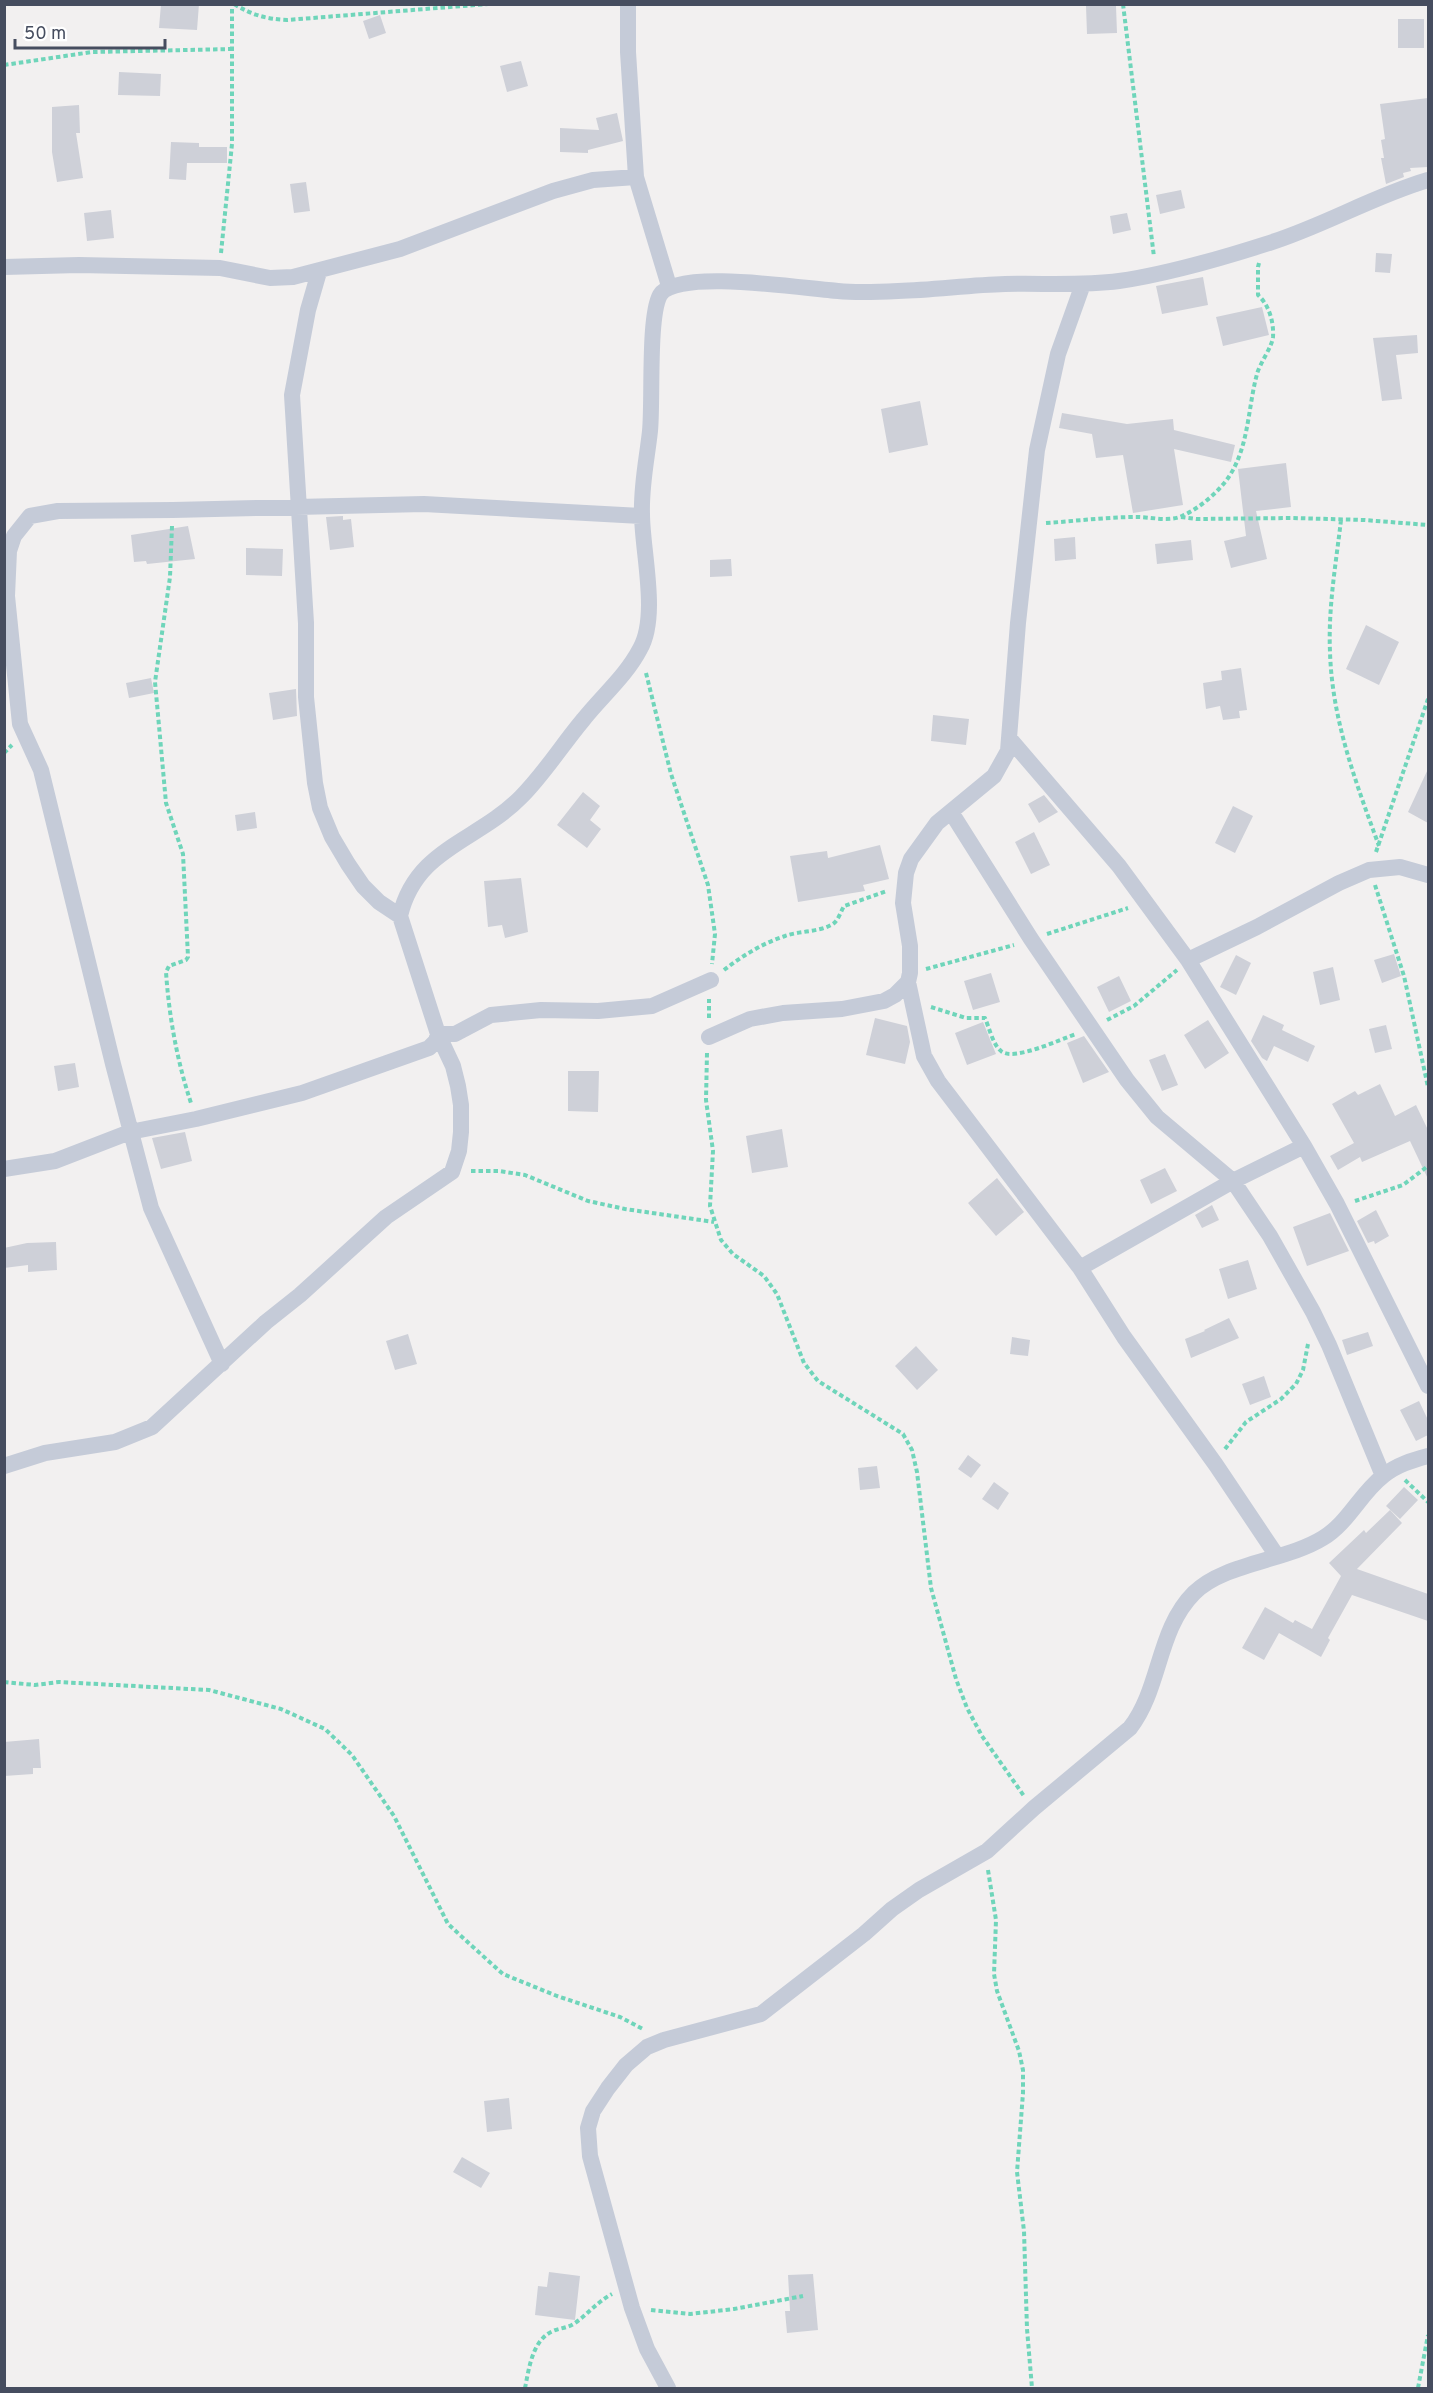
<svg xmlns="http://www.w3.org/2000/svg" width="1433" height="2393" font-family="Overpass,sans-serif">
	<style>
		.building { fill: #ced0d8 }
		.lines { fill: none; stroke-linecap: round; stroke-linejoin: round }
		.path { stroke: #6fd5ba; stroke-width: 4; stroke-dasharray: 4.5 3; stroke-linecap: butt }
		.street { stroke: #c5cbd8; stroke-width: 16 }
	</style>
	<rect width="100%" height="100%" fill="#f2f0f0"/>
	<path class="building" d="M 161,4 L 199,4 L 197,30 L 159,28 Z
		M 1086,6 L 1116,6 L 1117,33 L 1087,34 Z
		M 380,15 L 386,33 L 369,39 L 363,21 Z
		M 1398,19 L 1424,19 L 1424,48 L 1398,48 Z
		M 521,61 L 528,86 L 507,92 L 500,66 Z
		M 119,72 L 161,74 L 160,96 L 118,95 Z
		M 1428,98 L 1428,167 L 1410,168 L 1411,171 L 1403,173 L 1404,177 L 1386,184 L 1381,158 L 1384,158 L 1381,140 L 1385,139 L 1380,104 Z
		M 79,105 L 80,133 L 76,133 L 83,178 L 57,182 L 52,152 L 52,107 Z
		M 617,113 L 623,141 L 588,150 L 588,153 L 560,152 L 560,128 L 599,130 L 596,118 Z
		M 171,142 L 199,143 L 199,147 L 227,147 L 227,163 L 187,163 L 186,180 L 169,179 Z
		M 306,182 L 310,211 L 294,213 L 290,184 Z
		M 1181,190 L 1185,208 L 1160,214 L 1156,195 Z
		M 111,210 L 114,238 L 87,241 L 84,213 Z
		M 1127,213 L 1131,230 L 1113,234 L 1110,216 Z
		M 1376,253 L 1392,254 L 1390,273 L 1375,272 Z
		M 1203,277 L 1208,305 L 1162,314 L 1156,286 Z
		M 1262,307 L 1269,335 L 1223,346 L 1216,317 Z
		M 1417,335 L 1418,353 L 1396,355 L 1402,399 L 1382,401 L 1373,338 Z
		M 920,401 L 928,445 L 889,453 L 881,409 Z
		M 1062,413 L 1127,424 L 1173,419 L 1174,430 L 1235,445 L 1231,462 L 1174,449 L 1183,505 L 1133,513 L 1123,455 L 1096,458 L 1092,434 L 1059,428 Z
		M 1286,463 L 1291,507 L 1256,511 L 1267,559 L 1231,568 L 1224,541 L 1246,536 L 1238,469 Z
		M 343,516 L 343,520 L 351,519 L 354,547 L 330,550 L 326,517 Z
		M 188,526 L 195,559 L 147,564 L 146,561 L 134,562 L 131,535 Z
		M 1075,537 L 1076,559 L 1055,561 L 1054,539 Z
		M 1191,540 L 1193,560 L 1157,564 L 1155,544 Z
		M 246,548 L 283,549 L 282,576 L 246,575 Z
		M 731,559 L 732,576 L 710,577 L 710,560 Z
		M 1366,625 L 1399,642 L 1379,685 L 1346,669 Z
		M 1241,668 L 1247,710 L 1239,711 L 1240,718 L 1223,720 L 1220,706 L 1206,709 L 1203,683 L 1222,680 L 1221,671 Z
		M 151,678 L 154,693 L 129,698 L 126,683 Z
		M 296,689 L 297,716 L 273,720 L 269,693 Z
		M 933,715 L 969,719 L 966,745 L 931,741 Z
		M 1428,769 L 1428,823 L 1408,812 Z
		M 583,792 L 600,806 L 590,820 L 601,829 L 587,848 L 557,825 Z
		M 1044,795 L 1058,812 L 1039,823 L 1028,804 Z
		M 1233,806 L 1253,816 L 1235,853 L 1215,843 Z
		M 255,812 L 257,828 L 237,831 L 235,815 Z
		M 1034,832 L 1050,865 L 1031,874 L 1015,842 Z
		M 880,845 L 889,879 L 863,885 L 865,891 L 798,902 L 790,856 L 827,851 L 828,858 Z
		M 521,878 L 528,932 L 505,938 L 502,925 L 488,927 L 484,881 Z
		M 1394,954 L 1401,976 L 1382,983 L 1374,960 Z
		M 1236,955 L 1251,963 L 1236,995 L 1220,987 Z
		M 1333,967 L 1340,1000 L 1320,1005 L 1313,972 Z
		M 991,973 L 1000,1002 L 973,1010 L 964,981 Z
		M 1119,976 L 1131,1001 L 1109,1012 L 1097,987 Z
		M 1263,1015 L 1284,1025 L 1282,1030 L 1315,1046 L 1308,1062 L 1274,1046 L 1267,1061 L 1262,1058 L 1251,1041 Z
		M 875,1018 L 907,1026 L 910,1042 L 905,1064 L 866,1055 Z
		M 1208,1020 L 1229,1053 L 1205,1069 L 1184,1035 Z
		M 983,1022 L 996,1054 L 967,1065 L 955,1033 Z
		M 1386,1025 L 1392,1049 L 1375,1053 L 1369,1029 Z
		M 1084,1036 L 1109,1072 L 1083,1083 L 1067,1043 Z
		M 1165,1054 L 1178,1085 L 1162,1091 L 1149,1060 Z
		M 75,1063 L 79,1087 L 58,1091 L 54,1066 Z
		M 568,1071 L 599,1071 L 598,1112 L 568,1111 Z
		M 1380,1084 L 1395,1116 L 1416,1105 L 1428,1130 L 1428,1179 L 1410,1141 L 1362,1162 L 1360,1157 L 1338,1170 L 1330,1156 L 1354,1143 L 1332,1104 L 1355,1091 L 1358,1095 Z
		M 782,1129 L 788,1167 L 752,1173 L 746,1136 Z
		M 185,1132 L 192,1161 L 161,1169 L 152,1138 Z
		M 1165,1168 L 1177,1191 L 1151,1204 L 1140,1180 Z
		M 997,1178 L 1024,1212 L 996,1236 L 968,1203 Z
		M 1212,1205 L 1219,1220 L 1202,1228 L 1195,1215 Z
		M 1376,1210 L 1389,1236 L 1375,1244 L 1374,1241 L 1368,1243 L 1357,1221 Z
		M 1330,1213 L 1349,1251 L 1307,1266 L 1293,1227 Z
		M 56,1242 L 57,1270 L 28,1272 L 28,1265 L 4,1268 L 4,1248 L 27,1243 Z
		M 1248,1260 L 1257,1289 L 1228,1299 L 1219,1269 Z
		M 1229,1318 L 1239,1338 L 1191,1358 L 1185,1339 L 1205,1331 L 1204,1330 Z
		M 1368,1332 L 1373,1346 L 1347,1355 L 1342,1340 Z
		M 408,1334 L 417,1364 L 395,1370 L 386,1341 Z
		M 1012,1337 L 1030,1340 L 1028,1356 L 1010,1354 Z
		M 916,1346 L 938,1370 L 917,1390 L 895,1366 Z
		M 1264,1376 L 1271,1397 L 1250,1405 L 1242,1384 Z
		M 1419,1401 L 1428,1420 L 1428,1435 L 1416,1441 L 1400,1410 Z
		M 968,1455 L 981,1465 L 971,1478 L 958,1469 Z
		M 877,1466 L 880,1488 L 860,1490 L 858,1468 Z
		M 994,1482 L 1009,1493 L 998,1510 L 982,1499 Z
		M 1404,1487 L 1418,1500 L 1400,1519 L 1386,1506 Z
		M 1390,1510 L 1402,1523 L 1357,1569 L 1428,1594 L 1428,1621 L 1352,1595 L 1328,1638 L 1330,1640 L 1321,1657 L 1279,1633 L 1264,1660 L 1242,1648 L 1265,1607 L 1293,1623 L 1295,1620 L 1312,1629 L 1341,1576 L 1329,1563 L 1364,1530 L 1366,1533 Z
		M 39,1739 L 41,1768 L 33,1768 L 33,1774 L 4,1776 L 4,1742 Z
		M 509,2098 L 512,2129 L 487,2132 L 484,2101 Z
		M 462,2157 L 490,2173 L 481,2188 L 453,2172 Z
		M 549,2272 L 580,2276 L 575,2320 L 535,2315 L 538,2286 L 547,2287 Z
		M 813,2274 L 818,2330 L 787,2333 L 785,2311 L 790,2311 L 788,2275 Z"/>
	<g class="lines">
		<path class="path" d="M 234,4 C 252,15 266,19 287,20 L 488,4
			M 1123,4 L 1154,257
			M 4,65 L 92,52 L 233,49
			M 221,253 L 232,144 L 232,4
			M 1181,517 L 1196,519 L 1292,518 L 1364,520 L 1428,525
			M 1341,520 C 1336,563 1328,608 1330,652 C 1332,720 1356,783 1379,846
			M 1046,523 C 1077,521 1107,517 1137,517 C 1151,517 1169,522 1182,516 C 1200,508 1220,491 1230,475 C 1249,445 1248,407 1257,374 C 1260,363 1272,347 1273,337 C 1274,322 1269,305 1258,295 L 1258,267 L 1259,263
			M 172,526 L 170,577 L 155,682 L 166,803 L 183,854 L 188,957 L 186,960 L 169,966 L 166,972 C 169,1016 177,1061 191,1103
			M 646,673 L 671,774 L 708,885 L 715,934 L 712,964
			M 4,753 L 12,745
			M 1376,852 L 1428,699
			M 1375,885 L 1404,976 L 1428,1087
			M 1047,934 L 1128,908
			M 926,969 L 1014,945
			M 724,970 C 742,956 763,943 785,936 C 799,931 818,932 831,925 C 838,922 840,913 844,906 L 887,891
			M 931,1007 L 966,1018 L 985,1018 C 989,1027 993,1045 1001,1051 C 1013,1062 1061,1039 1076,1034
			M 709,1018 L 709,999
			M 1107,1020 L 1134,1006 L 1177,970
			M 707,1053 L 706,1100 L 713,1151 L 710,1206 L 721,1240 L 733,1254 L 764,1276 L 777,1294 L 804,1363 L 818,1381 L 903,1434 L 912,1450 L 917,1472 L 931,1588 L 956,1679 L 967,1708 L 982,1736 L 1024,1796
			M 471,1171 L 499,1171 L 525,1175 L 588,1201 L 625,1209 L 714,1222
			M 1355,1201 L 1403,1185 L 1428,1166
			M 1225,1449 L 1246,1422 L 1281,1399 L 1296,1384 L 1303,1370 L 1308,1344
			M 1405,1480 L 1428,1502
			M 4,1682 L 35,1685 L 59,1682 L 209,1690 L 281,1709 L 325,1729 L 352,1755 L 394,1816 L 448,1924 L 473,1947 L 503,1974 L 557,1996 L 620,2017 L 643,2029
			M 988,1870 L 996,1920 L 994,1974 L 997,1991 L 1019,2051 L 1023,2070 L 1023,2093 L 1017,2172 L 1024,2231 L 1027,2329 L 1032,2388
			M 651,2310 L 690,2314 L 734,2309 L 803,2296
			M 525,2388 C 529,2369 532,2340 553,2331 C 560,2328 568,2328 575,2323 C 588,2314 597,2302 612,2294
			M 1418,2388 L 1428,2335"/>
		<path class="street" d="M 628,4 L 628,52 L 636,177 L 669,286
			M 4,267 L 79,265 L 220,268 L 270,278 L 293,277 L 400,249 L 553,191 L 593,180 L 636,177
			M 319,272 L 308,310 L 292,395 L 306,623 L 306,697 L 315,783 L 320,808 L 332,837 L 348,864 L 363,886 L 379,902 L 400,916
			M 1009,738 L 1119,866 L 1188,960 L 1304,1146 L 1337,1204 L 1428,1386
			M 951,812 L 1031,939 L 1127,1080 L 1157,1117 L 1233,1181 L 1270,1236 L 1313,1312 L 1329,1345 L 1383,1476
			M 1188,960 L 1257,927 L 1339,883 L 1369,870 L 1400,867 L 1428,875
			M 908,982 L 924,1056 L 938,1081 L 1080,1268 L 1124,1337 L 1216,1465 L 1277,1556
			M 438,1034 L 455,1034 L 491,1015 L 541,1010 L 598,1011 L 652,1006 L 711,980
			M 709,1037 L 750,1019 L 783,1013 L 842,1009 L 884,1001 L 895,995 L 908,982 L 910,973 L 910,946 L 903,903 L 906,873 L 911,859 L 937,823 L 994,776 L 1008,751 L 1018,623 L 1037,450 L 1058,354 L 1083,284
			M 4,1169 L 55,1161 L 130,1132 L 196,1119 L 302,1093 L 429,1048 L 436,1041 L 438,1034
			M 1080,1268 L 1233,1181 L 1304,1146
			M 222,1364 L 151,1208 L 113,1064 L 41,770 L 20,724 L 7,596 L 9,551 L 14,536 L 30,516 L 58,511 L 173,510 L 424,504 L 641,516
			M 4,1466 L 45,1453 L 115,1442 L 152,1427 L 266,1322 L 300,1295 L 386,1217 L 452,1172 L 459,1151 L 461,1132 L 461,1105 L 458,1086 L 453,1066 L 438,1034 L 400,916 C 416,848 477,842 521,797 C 544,774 562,745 583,720 C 601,697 626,676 640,649 C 659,616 642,551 642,514 C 641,485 647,459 650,431 C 653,401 648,317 660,295 C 676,268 806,289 838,291 C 858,293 878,292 898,291 C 934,290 969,285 1005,284 C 1043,283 1081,286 1119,281 C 1168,274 1219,259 1266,244 C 1322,227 1373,196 1428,180
			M 668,2388 L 647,2349 L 632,2308 L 590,2156 L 588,2128 L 593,2111 L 608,2088 L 626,2065 L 647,2047 L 664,2040 L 761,2014 L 864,1934 L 892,1909 L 919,1890 L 987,1851 L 1034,1808 L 1130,1728 C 1161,1688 1157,1630 1194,1593 C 1224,1563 1286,1561 1323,1538 C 1348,1523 1360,1494 1383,1476 C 1396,1465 1413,1460 1428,1456"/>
	</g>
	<rect width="1433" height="2393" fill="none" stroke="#464d5f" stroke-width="12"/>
	<path d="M15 39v9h150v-9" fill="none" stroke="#464d5f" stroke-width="3"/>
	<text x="24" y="39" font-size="18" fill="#464d5f" stroke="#ffffff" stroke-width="4.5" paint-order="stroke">50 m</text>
</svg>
